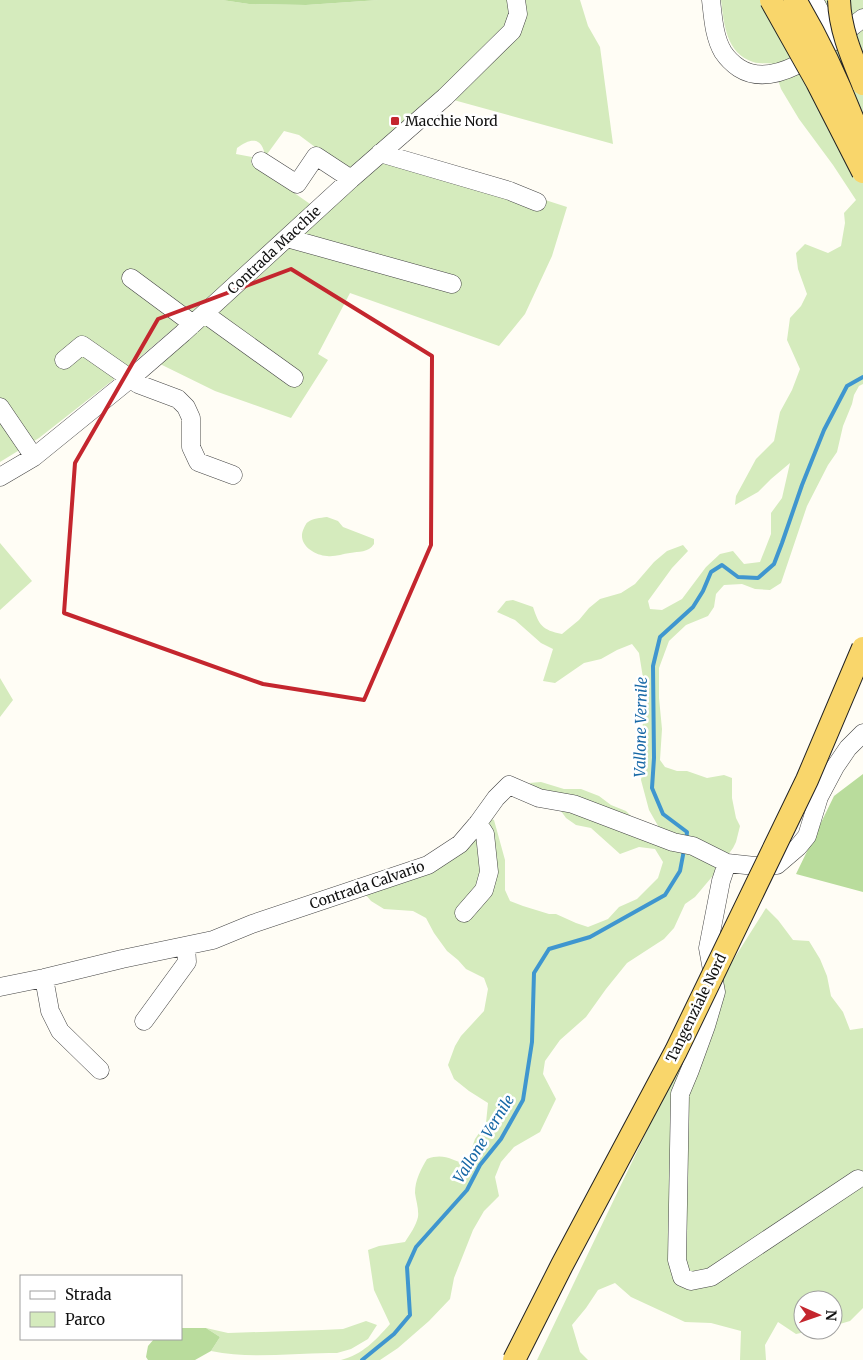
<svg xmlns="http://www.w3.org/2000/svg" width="863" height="1360" font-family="Merriweather,serif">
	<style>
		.green { fill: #d5ebbd }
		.forest { fill: #b9dc9c }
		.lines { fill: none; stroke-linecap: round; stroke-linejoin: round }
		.stream { stroke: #3f96cf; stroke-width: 4 }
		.minor-casing { stroke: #444; stroke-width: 19 }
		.minor { stroke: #fff; stroke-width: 18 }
		.major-bridge-casing { stroke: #222; stroke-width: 24; stroke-linecap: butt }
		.major-bridge { stroke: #f9d66b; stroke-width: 22 }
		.marked { fill: none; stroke: #c4262e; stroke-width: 4; stroke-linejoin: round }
		.poi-dot { fill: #c4262e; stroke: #fff; stroke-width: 2 }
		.labels { text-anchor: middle; stroke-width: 5; stroke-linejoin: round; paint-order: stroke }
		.poi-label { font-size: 14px; fill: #111; stroke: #fff; text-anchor: start }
		.street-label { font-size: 14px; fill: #111; stroke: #fff }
		.water-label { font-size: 15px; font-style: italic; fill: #1768a6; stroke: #fff }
	</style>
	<rect width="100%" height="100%" fill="#fffdf5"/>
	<path class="green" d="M 0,0 L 222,0 L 249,4 L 306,5 L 379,0 L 510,0 L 511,2 L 508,25 L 498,39 L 351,174 L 299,135 L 284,131 L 265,157 C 263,137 251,137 237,148 L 236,154 L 252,157 L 251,163 L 313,206 L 232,279 L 113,380 L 39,438 L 0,462 Z
		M 521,0 L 580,0 L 588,26 L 600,47 L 613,144 L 450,99 L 496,59 L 521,22 Z
		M 721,0 L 863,0 L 863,384 L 859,386 L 854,395 L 852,404 L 843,426 L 837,452 L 828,465 L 807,506 L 781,583 L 770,590 L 755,589 L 742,584 L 724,585 L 716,594 L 714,607 L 708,616 L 686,625 L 669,641 L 659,668 L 659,698 L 662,729 L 660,760 L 665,767 L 677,771 L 687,771 L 707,778 L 724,775 L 732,778 L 732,798 L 736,818 L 740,826 L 736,842 L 733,848 L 711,878 L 695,897 L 685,904 L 674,928 L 664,939 L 627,963 L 606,989 L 586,1017 L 560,1040 L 545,1061 L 543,1074 L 556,1099 L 540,1132 L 514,1147 L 501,1162 L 495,1177 L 499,1196 L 484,1211 L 473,1230 L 454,1278 L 450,1299 L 429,1321 L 398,1348 L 380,1360 L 341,1360 C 363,1354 375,1341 390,1324 L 374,1290 L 368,1250 L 379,1246 L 405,1242 C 410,1234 416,1226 418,1217 C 419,1209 416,1201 415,1193 C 415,1180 421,1169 427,1159 C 443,1153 451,1159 466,1165 L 475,1139 L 486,1123 L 488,1103 L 469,1091 L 454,1079 L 448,1065 L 455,1046 L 461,1036 L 484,1011 L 488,989 L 484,978 L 466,969 L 458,960 L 447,951 L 434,933 L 426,918 L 413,911 L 384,909 L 371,901 L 366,895 L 409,880 C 435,877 469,835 487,817 L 494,820 L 505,860 L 505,890 L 510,901 L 523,906 L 549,914 L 556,914 L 576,923 L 588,927 L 608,919 L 619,907 L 637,899 L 658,878 L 663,862 L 655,849 L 639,847 L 620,854 L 591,828 L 576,825 L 566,818 L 561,811 L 545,792 L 529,783 L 541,782 L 564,789 L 581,789 L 599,796 L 611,805 L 626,811 L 635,820 L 661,831 L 649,810 L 641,780 L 645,753 L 642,715 L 644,684 L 639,653 L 632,644 L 617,650 L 601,659 L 584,663 L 555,683 L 543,681 L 553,649 L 541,643 L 515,620 L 497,612 L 506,601 L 513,600 L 533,607 C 539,625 542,630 562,634 L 579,620 L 589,608 L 600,599 L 621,593 L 635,584 L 654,562 L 667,551 L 683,545 L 688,551 L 672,568 L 648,601 L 650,609 L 662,610 L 682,599 L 706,567 L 720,554 L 733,551 L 744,564 L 760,562 L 771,534 L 771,513 L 782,498 L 790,463 L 771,479 L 758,492 L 735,505 L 736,496 L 756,459 L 774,441 L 780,412 L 792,390 L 800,369 L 787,340 L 790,318 L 801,306 L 807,294 L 798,269 L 796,253 L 805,244 L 828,253 L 841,246 L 845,223 L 844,213 L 856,200 L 833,165 L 799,119 L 781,89 L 773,64 C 767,63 759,64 753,62 C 726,53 724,24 721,0 Z
		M 392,151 L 567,207 L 552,256 L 525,314 L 499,346 L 350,293 L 318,354 L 328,360 L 291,418 L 215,391 L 160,364 L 251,283 Z
		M 327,517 L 338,521 L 343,527 L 374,539 L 374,544 C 368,553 359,551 350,553 C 342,554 335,557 327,556 C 313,555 296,543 304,528 C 305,526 306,523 308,522 C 313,518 320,518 327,517 Z
		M 0,543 L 32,581 L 0,610 Z
		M 0,678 L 13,700 L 0,717 Z
		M 766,908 L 778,920 L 793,940 L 809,941 L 820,959 L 827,976 L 831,996 L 843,1012 L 850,1030 L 863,1028 L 863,1308 L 850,1321 L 833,1326 L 833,1300 L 803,1300 L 803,1330 L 815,1330 L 796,1334 L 778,1322 L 765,1345 L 766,1360 L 740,1360 L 741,1331 L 711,1323 L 685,1322 L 631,1297 L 615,1283 L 598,1290 L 586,1308 L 572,1325 L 580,1352 L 588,1360 L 537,1360 L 667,1089 L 730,965 Z
		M 366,1321 L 377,1325 L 368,1339 L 351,1349 L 337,1353 C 295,1352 253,1360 211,1351 L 220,1337 L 206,1328 L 228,1333 L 322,1330 L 343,1329 Z"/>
	<path class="forest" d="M 222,0 L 379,0 L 306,5 L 249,4 Z
		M 863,774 L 863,892 L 796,874 L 834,796 Z
		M 181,1328 L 206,1328 L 220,1337 L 211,1351 L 195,1360 L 148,1360 L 146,1357 L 148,1346 L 154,1339 L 181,1339 Z"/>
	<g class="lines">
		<path class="stream" d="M 686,841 L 687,832 L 663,814 L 652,788 L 654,758 L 653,666 L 660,637 L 693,607 L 703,591 L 711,572 L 722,565 L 738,577 L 758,578 L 774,564 L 782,543 L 802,485 L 824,430 L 847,386 L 863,377
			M 362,1360 L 394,1334 L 410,1315 L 407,1267 L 416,1247 L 467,1190 L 480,1165 L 501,1139 L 523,1100 L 532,1042 L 534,973 L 549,949 L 590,937 L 665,895 L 680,871 L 684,850"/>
		<g class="minor-casing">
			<path id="minor" d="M 711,0 C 713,17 714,37 723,52 C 727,58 733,64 739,68 C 778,93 833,41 863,18
				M 814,0 L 835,40
				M 380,153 L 510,191 L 537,202
				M 261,161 L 297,184 L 316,156 L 351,179
				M 287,238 L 452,284
				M 131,278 L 193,324
				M 205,314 L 294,378
				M 64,360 L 82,345 L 138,384 L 178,399 L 186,407 L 191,418 L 191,447 L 198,462 L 233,475
				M 0,407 L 34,457
				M 0,477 L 34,457 L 130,379 L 183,333 L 351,179 L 445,97 L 512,31 L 518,14 L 516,0
				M 727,863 L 721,881 L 708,948 L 716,992 L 706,1026 L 690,1070 L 680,1094 L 677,1260 L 682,1277 L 691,1281 L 711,1277 L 858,1179
				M 464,913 L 484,890 L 489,872 L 485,834 L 478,823
				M 44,978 L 50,1011 L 60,1031 L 100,1070
				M 0,987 L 44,978 L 122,959 L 213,940 L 252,924 L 428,865 L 460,844 L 478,823 L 496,798 L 509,785 L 539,798 L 573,804 L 673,842 L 693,846 L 727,863 L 755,866 L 777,865 L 798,847 L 807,836 L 819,797 L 835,767 L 848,748 L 863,733
				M 144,1021 L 187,962 L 186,946"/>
		</g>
		<use href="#minor" class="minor"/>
		<g class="major-bridge-casing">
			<path id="major-bridge" d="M 771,0 L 817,82 L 863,172
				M 795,0 C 822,45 844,94 862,144
				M 839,0 C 840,30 852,57 863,84
				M 514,1360 L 562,1265 L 676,1051 L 807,780 L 863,648"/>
		</g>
		<use href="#major-bridge" class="major-bridge"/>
	</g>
	<path class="marked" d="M 291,269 L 432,356 L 431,545 L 364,700 L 263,684 L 64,613 L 75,463 L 158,319 Z"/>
	<rect class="poi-dot" x="390" y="116" width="10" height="10" rx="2.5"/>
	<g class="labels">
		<g class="poi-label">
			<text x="405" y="126">Macchie Nord</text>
		</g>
		<g class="street-label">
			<text transform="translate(274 250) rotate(-43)" y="5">Contrada Macchie</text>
			<text transform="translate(367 885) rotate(-19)" y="5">Contrada Calvario</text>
			<text transform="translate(696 1008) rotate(-64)" y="5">Tangenziale Nord</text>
		</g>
		<g class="water-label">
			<text transform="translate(641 727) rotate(-89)" y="5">Vallone Vernile</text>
			<text transform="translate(484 1139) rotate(-58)" y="5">Vallone Vernile</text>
		</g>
	</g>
	<rect x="20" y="1275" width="162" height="65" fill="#ffffff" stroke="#a0a0a0"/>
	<rect x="30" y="1291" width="25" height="8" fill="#ffffff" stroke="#a0a0a0"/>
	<text x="65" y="1300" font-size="15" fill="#111111">Strada</text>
	<rect x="30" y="1312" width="25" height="15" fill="#d5ebbd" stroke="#a0a0a0"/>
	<text x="65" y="1325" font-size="15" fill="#111111">Parco</text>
	<g transform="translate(818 1315) rotate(92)"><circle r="24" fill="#ffffff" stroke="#a0a0a0"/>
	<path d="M0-4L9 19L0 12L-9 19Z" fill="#c4262e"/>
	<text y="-8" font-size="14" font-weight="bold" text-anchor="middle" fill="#111111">N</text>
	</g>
</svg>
